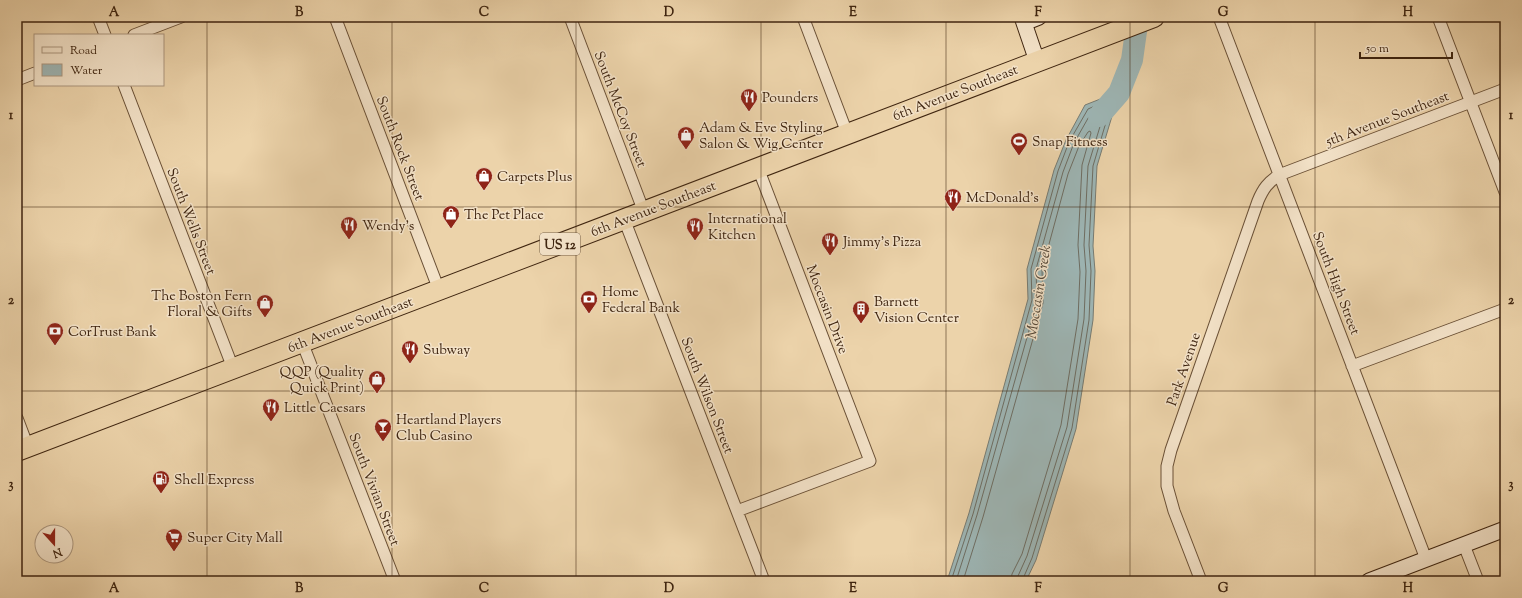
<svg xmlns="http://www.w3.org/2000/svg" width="1522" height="598" font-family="'Sorts Mill Goudy',serif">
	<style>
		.water { fill: #9db5b4; stroke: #777b72 }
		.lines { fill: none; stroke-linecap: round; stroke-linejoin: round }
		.shore { stroke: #6e6d62; stroke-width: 1 }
		.river { stroke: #9db5b4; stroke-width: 22 }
		.street-casing { stroke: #6a5036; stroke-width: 13 }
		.secondary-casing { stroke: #3f2510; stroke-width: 17 }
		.highway-casing { stroke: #3f2510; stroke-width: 22 }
		.street { stroke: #f3e2c8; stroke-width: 11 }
		.secondary { stroke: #f3e2c8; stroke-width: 15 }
		.highway { stroke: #ecd3aa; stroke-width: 20 }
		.grid { fill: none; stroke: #3f2510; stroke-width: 1; stroke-opacity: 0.55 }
		.labels { text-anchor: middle; stroke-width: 3; stroke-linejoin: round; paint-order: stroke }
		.shield { fill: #f3e2c8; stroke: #755e47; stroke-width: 1 }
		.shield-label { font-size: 13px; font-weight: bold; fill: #3f2510 }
		.street-label { font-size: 14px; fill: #3f2510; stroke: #f3e2c8 }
		.poi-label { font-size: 14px; fill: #3f2510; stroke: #f3e2c8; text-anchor: start }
		.water-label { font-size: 15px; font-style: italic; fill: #564939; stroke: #f3e2c8 }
		.neatline { fill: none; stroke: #3f2510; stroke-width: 1.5 }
		.grid-label { font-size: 13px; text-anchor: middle; font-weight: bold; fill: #3f2510 }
	</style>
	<rect width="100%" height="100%" fill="#ecd3aa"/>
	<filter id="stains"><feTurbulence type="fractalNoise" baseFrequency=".005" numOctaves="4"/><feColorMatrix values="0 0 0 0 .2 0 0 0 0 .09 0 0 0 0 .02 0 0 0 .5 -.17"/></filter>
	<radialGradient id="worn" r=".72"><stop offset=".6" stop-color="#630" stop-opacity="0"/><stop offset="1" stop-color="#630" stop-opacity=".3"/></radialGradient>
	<path class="water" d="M 1119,93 L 1097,166 L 1093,246 L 1095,271 L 1093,320 L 1076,429 L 1036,560 L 1026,581 L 947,581 L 969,513 L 1028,299 L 1027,269 L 1054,170 L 1066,140 L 1085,105 L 1108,96 Z"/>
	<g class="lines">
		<path class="shore" d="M 951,581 L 973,514 L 1032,300 L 1031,269 L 1058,171 L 1069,142 L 1088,109 L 1111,99 L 1112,102 L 1093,166 L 1089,245 L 1091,271 L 1089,320 L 1072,428 L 1032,558 L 1022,581
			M 956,581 L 977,515 L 1037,302 L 1036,269 L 1063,172 L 1074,143 L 1091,113 L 1103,108 L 1105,110 L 1088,166 L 1084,245 L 1086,271 L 1084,319 L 1067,427 L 1027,556 L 1018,576 L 1017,581
			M 963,581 L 983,517 L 1043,303 L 1042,270 L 1068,174 L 1079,146 L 1088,132 L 1090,131 L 1091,133 L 1082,165 L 1078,245 L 1080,272 L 1078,319 L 1061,425 L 1022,554 L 1012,574 L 1011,581"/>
		<path class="river" d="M 1099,116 L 1119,93 L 1132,60 L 1138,17"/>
		<g class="street-casing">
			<path id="street" d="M 98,17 L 105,35
				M 335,17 L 439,290
				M 570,17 L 644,212
				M 803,17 L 847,133
				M 1219,17 L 1426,559
				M 1438,17 L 1505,192
				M 134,35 L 181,17
				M 17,80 L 35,73
				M 124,85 L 233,368
				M 624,219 L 764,581
				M 302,342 L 395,581
				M 1352,366 L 1505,309
				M 17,418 L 28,447
				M 737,511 L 870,461 L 758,168
				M 1464,545 L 1478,581
				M 1201,581 L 1174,511 L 1167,486 L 1167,466 L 1171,450 L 1258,201 C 1263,189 1268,182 1279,175 L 1505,89"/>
		</g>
		<g class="secondary-casing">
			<path id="secondary" d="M 1022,17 L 1037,61
				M 1024,23 L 1039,17
				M 1369,581 L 1505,529"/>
		</g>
		<g class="highway-casing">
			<path id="highway" d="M 17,451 L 1154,17"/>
		</g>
		<use href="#street" class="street"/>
		<use href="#secondary" class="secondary"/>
		<use href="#highway" class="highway"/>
	</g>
	<path class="grid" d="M 207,17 L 207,581M 392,17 L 392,581M 576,17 L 576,581M 761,17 L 761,581M 946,17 L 946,581M 1130,17 L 1130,581M 1315,17 L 1315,581M 17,207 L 1505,207M 17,391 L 1505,391"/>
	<defs>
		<g id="restaurant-pin" transform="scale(0.9)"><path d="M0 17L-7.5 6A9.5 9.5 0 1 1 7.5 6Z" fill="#8f2418" stroke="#f3e2c8"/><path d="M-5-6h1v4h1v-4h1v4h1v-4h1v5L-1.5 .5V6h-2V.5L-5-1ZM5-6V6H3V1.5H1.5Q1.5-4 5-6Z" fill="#fff"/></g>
		<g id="shop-pin" transform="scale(0.9)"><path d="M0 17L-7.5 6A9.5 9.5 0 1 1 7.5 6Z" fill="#8f2418" stroke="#f3e2c8"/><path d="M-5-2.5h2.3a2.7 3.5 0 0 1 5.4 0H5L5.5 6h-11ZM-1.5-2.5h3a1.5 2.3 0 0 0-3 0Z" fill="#fff"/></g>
		<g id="stadium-pin" transform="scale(0.9)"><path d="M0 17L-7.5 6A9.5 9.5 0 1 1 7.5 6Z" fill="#8f2418" stroke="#f3e2c8"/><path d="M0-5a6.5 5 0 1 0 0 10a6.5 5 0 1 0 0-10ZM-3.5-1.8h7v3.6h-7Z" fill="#fff"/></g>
		<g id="bank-pin" transform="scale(0.9)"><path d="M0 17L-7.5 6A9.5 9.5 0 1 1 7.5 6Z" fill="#8f2418" stroke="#f3e2c8"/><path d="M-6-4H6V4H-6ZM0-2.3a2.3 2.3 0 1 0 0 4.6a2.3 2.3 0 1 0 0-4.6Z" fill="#fff"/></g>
		<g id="building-pin" transform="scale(0.9)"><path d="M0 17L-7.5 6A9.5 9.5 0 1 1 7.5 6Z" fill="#8f2418" stroke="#f3e2c8"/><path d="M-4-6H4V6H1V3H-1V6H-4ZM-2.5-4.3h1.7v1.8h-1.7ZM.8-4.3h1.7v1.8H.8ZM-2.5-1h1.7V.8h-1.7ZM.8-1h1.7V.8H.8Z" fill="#fff"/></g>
		<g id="bar-pin" transform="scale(0.9)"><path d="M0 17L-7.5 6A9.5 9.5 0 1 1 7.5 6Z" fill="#8f2418" stroke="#f3e2c8"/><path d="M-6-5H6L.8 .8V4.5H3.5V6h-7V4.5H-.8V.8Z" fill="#fff"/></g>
		<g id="fuel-pin" transform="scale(0.9)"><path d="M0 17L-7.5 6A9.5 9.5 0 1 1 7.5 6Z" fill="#8f2418" stroke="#f3e2c8"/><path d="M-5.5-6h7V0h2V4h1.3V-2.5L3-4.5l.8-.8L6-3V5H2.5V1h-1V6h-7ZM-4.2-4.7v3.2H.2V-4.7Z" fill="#fff"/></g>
		<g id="supermarket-pin" transform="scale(0.9)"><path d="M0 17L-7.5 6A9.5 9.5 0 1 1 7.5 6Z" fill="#8f2418" stroke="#f3e2c8"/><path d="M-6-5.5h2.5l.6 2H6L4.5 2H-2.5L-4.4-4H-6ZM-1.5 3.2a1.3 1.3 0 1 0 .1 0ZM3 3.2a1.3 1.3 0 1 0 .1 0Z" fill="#fff"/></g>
	</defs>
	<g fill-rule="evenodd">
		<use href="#restaurant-pin" x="749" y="97"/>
		<use href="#shop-pin" x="686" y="135"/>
		<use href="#stadium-pin" x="1019" y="141"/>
		<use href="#shop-pin" x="484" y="176"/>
		<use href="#restaurant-pin" x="953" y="197"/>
		<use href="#shop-pin" x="451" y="214"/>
		<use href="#restaurant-pin" x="349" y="225"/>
		<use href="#restaurant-pin" x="695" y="226"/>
		<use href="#restaurant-pin" x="830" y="241"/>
		<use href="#bank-pin" x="589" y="299"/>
		<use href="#shop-pin" x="265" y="303"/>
		<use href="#building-pin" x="861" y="309"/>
		<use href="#bank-pin" x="55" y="331"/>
		<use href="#restaurant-pin" x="410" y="349"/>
		<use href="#shop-pin" x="377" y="379"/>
		<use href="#restaurant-pin" x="271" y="407"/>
		<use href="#bar-pin" x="383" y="427"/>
		<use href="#fuel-pin" x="161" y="479"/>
		<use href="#supermarket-pin" x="174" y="537"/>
	</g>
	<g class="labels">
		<rect class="shield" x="540" y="233" width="40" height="22" rx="3"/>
		<g class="shield-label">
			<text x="560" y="249">US 12</text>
		</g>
		<g class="street-label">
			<text transform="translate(955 92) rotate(-21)" y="5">6th Avenue Southeast</text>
			<text transform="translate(621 109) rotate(69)" y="5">South McCoy Street</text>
			<text transform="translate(1387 118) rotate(-21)" y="5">5th Avenue Southeast</text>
			<text transform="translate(401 148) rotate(69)" y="5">South Rock Street</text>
			<text transform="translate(653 208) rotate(-21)" y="5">6th Avenue Southeast</text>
			<text transform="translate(192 221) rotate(69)" y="5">South Wells Street</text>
			<text transform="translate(1337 283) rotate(69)" y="5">South High Street</text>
			<text transform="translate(828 309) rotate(69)" y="5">Moccasin Drive</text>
			<text transform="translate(350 324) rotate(-21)" y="5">6th Avenue Southeast</text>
			<text transform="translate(1183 369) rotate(-71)" y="5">Park Avenue</text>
			<text transform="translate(708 395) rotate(69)" y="5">South Wilson Street</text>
			<text transform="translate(375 489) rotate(69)" y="5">South Vivian Street</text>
		</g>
		<g class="poi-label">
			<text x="762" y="102">Pounders</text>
			<text x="699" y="132">Adam &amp; Eve Styling<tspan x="699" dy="16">Salon &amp; Wig Center</tspan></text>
			<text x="1032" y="146">Snap Fitness</text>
			<text x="497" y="181">Carpets Plus</text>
			<text x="966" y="202">McDonald's</text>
			<text x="464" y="219">The Pet Place</text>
			<text x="708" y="223">International<tspan x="708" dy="16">Kitchen</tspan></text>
			<text x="362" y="230">Wendy's</text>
			<text x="843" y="246">Jimmy's Pizza</text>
			<text x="602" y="296">Home<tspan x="602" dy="16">Federal Bank</tspan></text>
			<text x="252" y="300" text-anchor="end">The Boston Fern<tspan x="252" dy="16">Floral &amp; Gifts</tspan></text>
			<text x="874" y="306">Barnett<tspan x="874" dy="16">Vision Center</tspan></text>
			<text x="68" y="336">CorTrust Bank</text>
			<text x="423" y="354">Subway</text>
			<text x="364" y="376" text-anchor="end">QQP (Quality<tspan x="364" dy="16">Quick Print)</tspan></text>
			<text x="284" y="412">Little Caesars</text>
			<text x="396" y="424">Heartland Players<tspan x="396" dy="16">Club Casino</tspan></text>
			<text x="174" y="484">Shell Express</text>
			<text x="187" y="542">Super City Mall</text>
		</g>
		<g class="water-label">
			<text transform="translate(1038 292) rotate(-81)" y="5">Moccasin Creek</text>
		</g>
	</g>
	<rect width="1522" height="598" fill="none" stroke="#ecd3aa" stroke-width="44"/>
	<rect x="34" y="34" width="130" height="52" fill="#f3e2c8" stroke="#ab967e"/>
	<rect x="42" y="47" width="20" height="6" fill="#f3e2c8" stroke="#ab967e"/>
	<text x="70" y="54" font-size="12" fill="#3f2510">Road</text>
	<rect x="42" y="64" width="20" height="12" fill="#9db5b4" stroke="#ab967e"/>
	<text x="70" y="74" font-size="12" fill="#3f2510">Water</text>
	<g transform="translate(54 544) rotate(159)"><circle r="19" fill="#f3e2c8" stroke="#ab967e"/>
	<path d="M0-3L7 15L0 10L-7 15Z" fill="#8f2418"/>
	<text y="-6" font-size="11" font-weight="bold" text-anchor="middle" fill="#3f2510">N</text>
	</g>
	<path d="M1360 52v6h92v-6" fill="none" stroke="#3f2510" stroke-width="2"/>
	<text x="1366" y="52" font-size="12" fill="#3f2510" stroke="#f3e2c8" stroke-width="3" paint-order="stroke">50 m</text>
	<rect x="22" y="22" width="1478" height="554" class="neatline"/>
	<g class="grid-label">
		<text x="114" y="16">A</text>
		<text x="299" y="16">B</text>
		<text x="484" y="16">C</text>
		<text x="669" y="16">D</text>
		<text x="853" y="16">E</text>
		<text x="1038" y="16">F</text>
		<text x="1223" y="16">G</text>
		<text x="1408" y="16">H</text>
		<text x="11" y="119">1</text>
		<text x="1511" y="119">1</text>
		<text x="11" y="304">2</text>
		<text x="1511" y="304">2</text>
		<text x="11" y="488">3</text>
		<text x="1511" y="488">3</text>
		<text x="114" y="592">A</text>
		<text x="299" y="592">B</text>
		<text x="484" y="592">C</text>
		<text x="669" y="592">D</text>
		<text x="853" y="592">E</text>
		<text x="1038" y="592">F</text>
		<text x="1223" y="592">G</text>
		<text x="1408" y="592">H</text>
	</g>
	<rect width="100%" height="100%" filter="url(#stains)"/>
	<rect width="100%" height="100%" fill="url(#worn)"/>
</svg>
